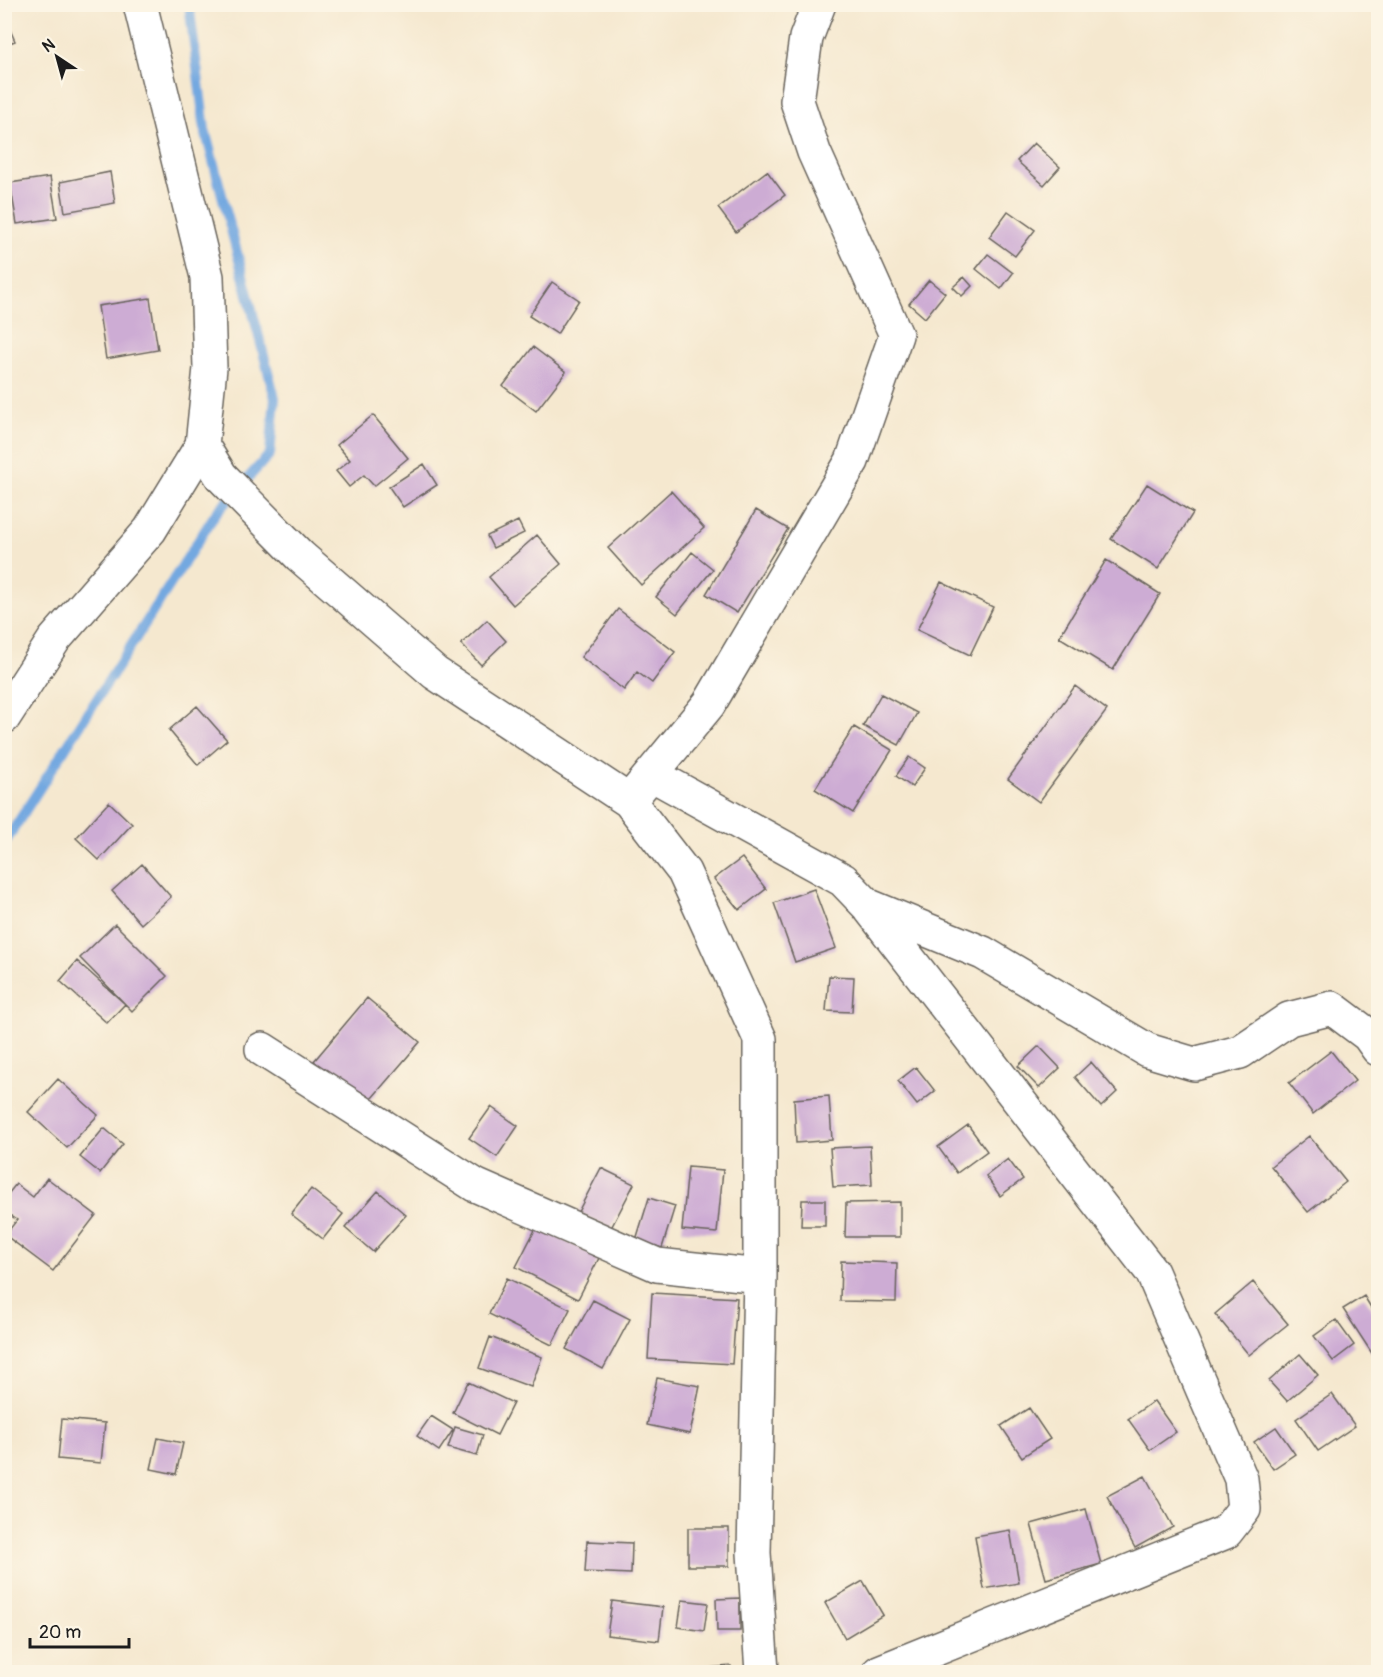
<svg xmlns="http://www.w3.org/2000/svg" width="1383" height="1677" font-family="Pangolin,sans-serif">
	<style>
		.lines { fill: none; stroke-linecap: round; stroke-linejoin: round }
		.stream { stroke: #73a8e0; stroke-width: 10 }
		.building { fill: #cdacd4 }
		.minor-casing { stroke: #68635b; stroke-width: 36 }
		.minor { stroke: #fff; stroke-width: 33 }
	</style>
	<rect width="100%" height="100%" fill="#fcf5e5"/>
	<filter id="ink" filterUnits="userSpaceOnUse"><feTurbulence type="fractalNoise" baseFrequency=".0167" numOctaves="2"/><feDisplacementMap in="SourceGraphic" scale="12" xChannelSelector="R" yChannelSelector="G"/><feConvolveMatrix kernelMatrix="1 2 1 2 8 2 1 2 1" color-interpolation-filters="sRGB"/></filter>
	<filter id="wash" filterUnits="userSpaceOnUse"><feTurbulence type="fractalNoise" baseFrequency=".008" numOctaves="4" result="noise"/><feDisplacementMap in="SourceGraphic" scale="24" xChannelSelector="R" yChannelSelector="G"/><feGaussianBlur stdDeviation="1.35" result="paint"/><feColorMatrix in="noise" values="0 0 0 0 0 0 0 0 0 0 0 0 0 0 0 0 0 1.4 0 .05"/><feComposite in="paint" operator="in"/></filter>
	<g filter="url(#wash)">
		<rect width="100%" height="100%" fill="#f5e8cf"/>
		<g class="lines">
			<path class="stream" d="M 4,844 L 216,513 L 270,454 L 275,398 L 205,130 L 189,4"/>
		</g>
		<g id="blocks">
			<path class="building" d="M 4,16 L 15,41 L 4,45 Z
				M 1034,143 L 1060,167 L 1044,185 L 1017,161 Z
				M 767,171 L 785,195 L 736,232 L 718,208 Z
				M 110,172 L 115,203 L 65,212 L 60,182 Z
				M 50,177 L 57,218 L 17,224 L 10,183 Z
				M 1008,211 L 1035,230 L 1015,256 L 989,237 Z
				M 988,254 L 1013,273 L 1001,289 L 976,269 Z
				M 964,277 L 972,286 L 962,296 L 953,287 Z
				M 929,280 L 945,293 L 925,318 L 909,304 Z
				M 552,282 L 579,300 L 557,334 L 529,316 Z
				M 150,298 L 158,350 L 106,359 L 98,306 Z
				M 533,347 L 566,372 L 536,411 L 503,386 Z
				M 373,415 L 408,458 L 374,486 L 364,475 L 349,487 L 336,471 L 350,460 L 337,445 Z
				M 424,464 L 437,485 L 403,507 L 389,487 Z
				M 1147,484 L 1193,513 L 1158,569 L 1111,539 Z
				M 671,491 L 704,528 L 641,585 L 608,548 Z
				M 756,510 L 788,529 L 737,613 L 706,594 Z
				M 518,521 L 524,533 L 493,548 L 487,536 Z
				M 537,535 L 561,564 L 513,605 L 489,577 Z
				M 692,552 L 713,569 L 677,614 L 656,597 Z
				M 1106,560 L 1160,594 L 1113,670 L 1059,637 Z
				M 941,582 L 993,607 L 970,655 L 917,630 Z
				M 618,609 L 675,652 L 652,683 L 637,672 L 624,690 L 581,657 Z
				M 487,620 L 506,641 L 481,665 L 461,644 Z
				M 1075,686 L 1107,710 L 1039,802 L 1008,779 Z
				M 881,694 L 917,713 L 899,745 L 863,726 Z
				M 197,706 L 227,740 L 198,765 L 169,730 Z
				M 854,727 L 892,750 L 853,813 L 815,789 Z
				M 909,757 L 925,768 L 912,787 L 896,776 Z
				M 109,802 L 132,824 L 99,860 L 76,838 Z
				M 742,858 L 766,889 L 739,910 L 714,879 Z
				M 142,864 L 171,897 L 141,924 L 112,891 Z
				M 814,889 L 836,948 L 795,962 L 774,903 Z
				M 115,924 L 167,976 L 132,1011 L 80,958 Z
				M 77,961 L 125,1004 L 107,1023 L 60,981 Z
				M 829,976 L 854,977 L 852,1012 L 826,1011 Z
				M 367,998 L 420,1042 L 366,1105 L 314,1061 Z
				M 1039,1046 L 1060,1068 L 1039,1088 L 1018,1066 Z
				M 1331,1051 L 1355,1081 L 1313,1114 L 1289,1083 Z
				M 1091,1062 L 1117,1092 L 1101,1107 L 1075,1077 Z
				M 916,1067 L 935,1091 L 917,1105 L 898,1081 Z
				M 58,1079 L 98,1115 L 67,1148 L 28,1112 Z
				M 829,1096 L 832,1140 L 796,1143 L 794,1099 Z
				M 491,1107 L 518,1126 L 497,1157 L 469,1138 Z
				M 968,1125 L 987,1151 L 957,1173 L 938,1147 Z
				M 104,1128 L 123,1144 L 100,1173 L 80,1157 Z
				M 1309,1136 L 1346,1182 L 1308,1212 L 1271,1166 Z
				M 870,1146 L 872,1185 L 833,1187 L 830,1148 Z
				M 1008,1159 L 1023,1179 L 1000,1196 L 986,1176 Z
				M 688,1167 L 723,1170 L 717,1233 L 682,1230 Z
				M 601,1168 L 634,1184 L 611,1228 L 578,1212 Z
				M 47,1178 L 96,1215 L 53,1271 L 5,1235 L 17,1220 L 4,1211 L 4,1199 L 16,1184 L 33,1197 Z
				M 311,1189 L 343,1214 L 323,1239 L 291,1214 Z
				M 378,1191 L 406,1215 L 373,1252 L 345,1228 Z
				M 649,1198 L 675,1206 L 662,1248 L 636,1240 Z
				M 802,1200 L 825,1200 L 825,1226 L 801,1226 Z
				M 900,1202 L 900,1237 L 845,1237 L 846,1203 Z
				M 537,1226 L 599,1258 L 578,1299 L 516,1267 Z
				M 841,1261 L 897,1263 L 896,1302 L 840,1301 Z
				M 507,1278 L 570,1309 L 552,1345 L 489,1314 Z
				M 1253,1282 L 1288,1324 L 1249,1355 L 1215,1314 Z
				M 652,1293 L 737,1298 L 732,1364 L 648,1359 Z
				M 1364,1296 L 1378,1319 L 1378,1355 L 1375,1358 L 1343,1309 Z
				M 593,1300 L 630,1319 L 603,1369 L 566,1349 Z
				M 1336,1320 L 1354,1345 L 1333,1361 L 1314,1336 Z
				M 490,1337 L 542,1357 L 531,1387 L 479,1368 Z
				M 1300,1354 L 1318,1375 L 1287,1401 L 1269,1381 Z
				M 657,1378 L 700,1386 L 690,1434 L 647,1425 Z
				M 468,1382 L 513,1403 L 497,1435 L 453,1413 Z
				M 1332,1394 L 1355,1426 L 1318,1451 L 1296,1419 Z
				M 1154,1401 L 1176,1432 L 1150,1450 L 1128,1419 Z
				M 1029,1408 L 1050,1439 L 1022,1457 L 1001,1426 Z
				M 431,1416 L 453,1430 L 439,1451 L 417,1436 Z
				M 62,1419 L 105,1423 L 101,1463 L 58,1459 Z
				M 455,1427 L 483,1435 L 477,1456 L 448,1448 Z
				M 1276,1427 L 1295,1454 L 1273,1469 L 1254,1442 Z
				M 158,1438 L 183,1443 L 176,1474 L 151,1469 Z
				M 1145,1476 L 1173,1527 L 1135,1548 L 1107,1496 Z
				M 1086,1509 L 1101,1564 L 1046,1579 L 1031,1524 Z
				M 688,1528 L 729,1528 L 729,1566 L 688,1566 Z
				M 1010,1530 L 1019,1583 L 984,1589 L 975,1536 Z
				M 587,1541 L 632,1543 L 631,1574 L 585,1572 Z
				M 863,1581 L 883,1615 L 845,1638 L 825,1603 Z
				M 740,1598 L 740,1631 L 717,1631 L 716,1599 Z
				M 682,1600 L 708,1603 L 704,1631 L 678,1627 Z
				M 612,1601 L 663,1607 L 659,1641 L 607,1635 Z
				M 731,1666 L 732,1672 L 708,1672 L 708,1668 Z"/>
		</g>
	</g>
	<g filter="url(#ink)">
		<use href="#blocks" fill-opacity="0" stroke="#68635b" stroke-width="1.5"/>
		<g class="lines">
			<g class="minor-casing">
				<path id="minor" d="M 202,445 L 221,476 L 300,556 L 435,673 L 629,801 L 684,872 L 760,1039 L 760,1276 L 754,1553 L 762,1672
					M 4,717 L 54,640 L 150,530 L 202,445 L 210,368 L 207,277 L 140,4
					M 651,774 L 843,880 L 867,905 L 1152,1272 L 1241,1479 L 1244,1509 L 1226,1532 L 879,1672
					M 638,790 L 709,704 L 852,461 L 896,335 L 814,152 L 797,101 L 806,38 L 819,4
					M 869,906 L 983,953 L 1147,1050 L 1194,1064 L 1240,1052 L 1289,1019 L 1332,1008 L 1368,1035 L 1378,1049
					M 262,1049 L 475,1185 L 657,1265 L 760,1276"/>
			</g>
			<use href="#minor" class="minor"/>
		</g>
	</g>
	<rect width="1383" height="1677" fill="none" stroke="#fcf5e5" stroke-width="24"/>
	<g transform="translate(57 57) rotate(324)" stroke="#fcf5e5" stroke-width="4.5" paint-order="stroke">
	<path d="M0-4.5L10 22L0 15L-10 22Z" fill="#1c1c1c"/>
	<text y="-9" font-size="16" font-weight="bold" text-anchor="middle" fill="#1c1c1c">N</text>
	</g>
	<path d="M30 1638v9h99v-9" fill="none" stroke="#1c1c1c" stroke-width="3"/>
	<text x="39" y="1638" font-size="18" fill="#1c1c1c" stroke="#fcf5e5" stroke-width="4.5" paint-order="stroke">20 m</text>
</svg>
